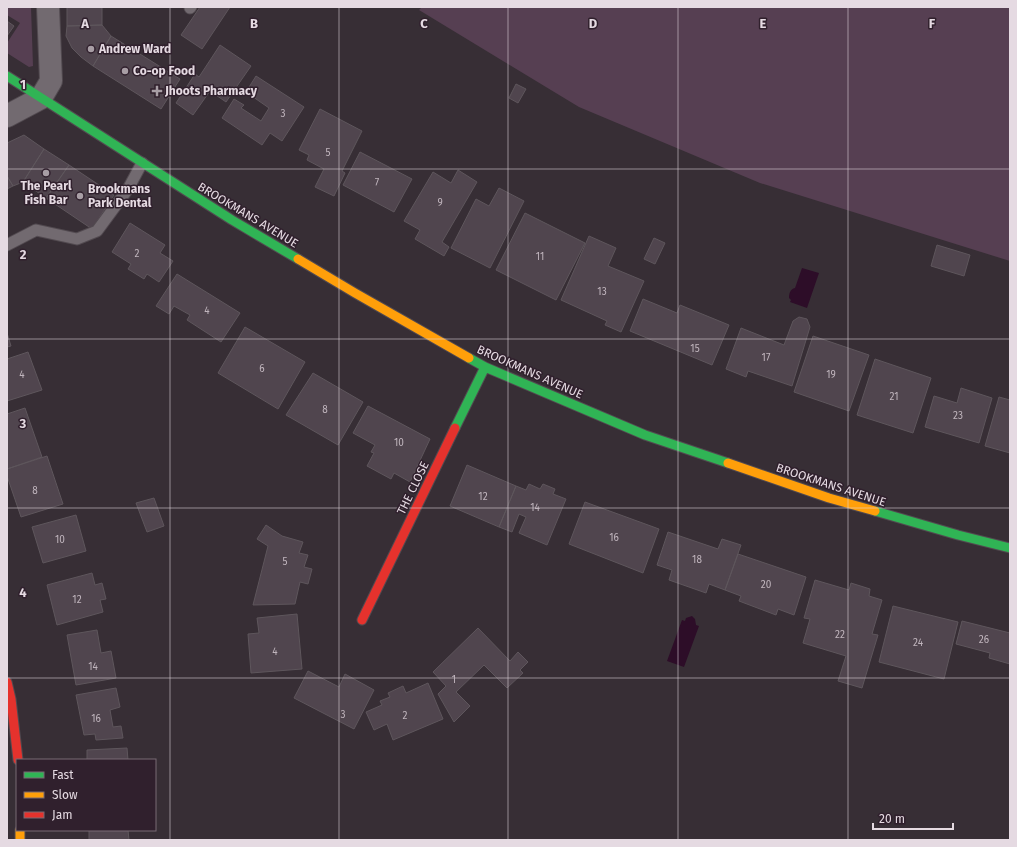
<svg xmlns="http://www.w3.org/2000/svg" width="1017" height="847" font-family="'Fira Sans',sans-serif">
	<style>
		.green { fill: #563f52 }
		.water { fill: #2d0d28 }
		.building { fill: #50454e; stroke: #5e565c }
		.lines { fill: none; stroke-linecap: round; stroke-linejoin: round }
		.lane-casing { stroke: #524a50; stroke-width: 13 }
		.street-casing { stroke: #524a50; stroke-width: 24 }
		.fast-casing { stroke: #524a50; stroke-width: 11 }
		.slow-casing { stroke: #524a50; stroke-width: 11 }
		.jam-casing { stroke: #524a50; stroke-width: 11 }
		.lane { stroke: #726a70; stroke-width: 11 }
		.street { stroke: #726a70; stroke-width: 22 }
		.fast { stroke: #30b455; stroke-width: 9 }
		.slow { stroke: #ff9f0a; stroke-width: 9 }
		.jam { stroke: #e5322d; stroke-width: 9 }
		.grid { fill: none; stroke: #e5dae2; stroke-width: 1; stroke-opacity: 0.55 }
		.poi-dot { fill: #a89ea5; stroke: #30202d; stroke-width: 1.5 }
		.labels { text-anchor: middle; stroke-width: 3; stroke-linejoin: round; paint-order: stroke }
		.number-label { font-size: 10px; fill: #c0b5bd }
		.poi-label { font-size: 12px; font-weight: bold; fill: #e5dae2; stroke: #30202d; text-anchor: start }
		.street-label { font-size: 12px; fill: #e5dae2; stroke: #30202d }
		.grid-label { font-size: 13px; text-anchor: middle; font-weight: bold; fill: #e5dae2; stroke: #30202d; stroke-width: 3; stroke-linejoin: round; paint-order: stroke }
	</style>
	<rect width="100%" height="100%" fill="#372e35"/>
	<path class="green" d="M 7,7 L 31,7 L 33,66 L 29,67 L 7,53 L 7,43 L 20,23 L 7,15 Z
		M 422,7 L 1010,7 L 1010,261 L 760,183 L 579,107 L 419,10 Z"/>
	<path class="water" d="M 802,268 L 819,273 L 807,308 L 790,302 L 791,300 L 789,298 C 789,294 790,289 795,288 Z
		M 692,616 L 695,619 L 696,625 L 699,626 L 684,667 L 667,661 L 682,620 L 685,621 L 686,618 Z"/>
	<path class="building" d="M 67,7 L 102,7 L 102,25 L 67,26 Z
		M 200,7 L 230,7 L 202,49 L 181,35 Z
		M 7,21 L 14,26 L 7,36 Z
		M 102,25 L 111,36 L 93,66 L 81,57 L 72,48 L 66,36 L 67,26 Z
		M 111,36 L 180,79 L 161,109 L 93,66 Z
		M 220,45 L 251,66 L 226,102 L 210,91 L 193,115 L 176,103 L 195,74 L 199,77 Z
		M 256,76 L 304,107 L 282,141 L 270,133 L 262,145 L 222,118 L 234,99 L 244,105 L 241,108 L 261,121 L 269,108 L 246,92 Z
		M 516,84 L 526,89 L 518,103 L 509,98 Z
		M 320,109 L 362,131 L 342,171 L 345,173 L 334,196 L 315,187 L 324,169 L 307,160 L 309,155 L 299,150 Z
		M 24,135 L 44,149 L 23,182 L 13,186 L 7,176 L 7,143 Z
		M 44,149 L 69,165 L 46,198 L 23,182 Z
		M 360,152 L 412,179 L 394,212 L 343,185 Z
		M 69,165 L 114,195 L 92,229 L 46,198 Z
		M 458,170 L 477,182 L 442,242 L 449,247 L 444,256 L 415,239 L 420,230 L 404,221 L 433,172 L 451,183 Z
		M 7,176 L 13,186 L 7,189 Z
		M 499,188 L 524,201 L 490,268 L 451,248 L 476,199 L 489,206 Z
		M 525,213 L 585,243 L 556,300 L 496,270 Z
		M 130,223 L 165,245 L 160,253 L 173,261 L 159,282 L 147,274 L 144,279 L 128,269 L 131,264 L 112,252 Z
		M 589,236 L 616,248 L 608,266 L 644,281 L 621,332 L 605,325 L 607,321 L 561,300 Z
		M 654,238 L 665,243 L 655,264 L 644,259 Z
		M 937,245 L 970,255 L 964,276 L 931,266 Z
		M 177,274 L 240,313 L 221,342 L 187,320 L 190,315 L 174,306 L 169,314 L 156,306 Z
		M 643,299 L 677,313 L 680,305 L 729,325 L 712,365 L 630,331 Z
		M 799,317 L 807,319 L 810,327 L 792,386 L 748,371 L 746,377 L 726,369 L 741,328 L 784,345 L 793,321 Z
		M 245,327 L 305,362 L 278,409 L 218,373 Z
		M 7,333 L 11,346 L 7,347 Z
		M 813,336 L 869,355 L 849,411 L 794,392 Z
		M 28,352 L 42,390 L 7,401 L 7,359 Z
		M 875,359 L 931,378 L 913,433 L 857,415 Z
		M 313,373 L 363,402 L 338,445 L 286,415 Z
		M 961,388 L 992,398 L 979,443 L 925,427 L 934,396 L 957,403 Z
		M 999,397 L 1010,400 L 1010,453 L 985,446 Z
		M 368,406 L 430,439 L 410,482 L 394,473 L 391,479 L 367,466 L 374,453 L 371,452 L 375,445 L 353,433 Z
		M 25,408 L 42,457 L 7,469 L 7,414 Z
		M 47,456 L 63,504 L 21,517 L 7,476 L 7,469 Z
		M 467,465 L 516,486 L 499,527 L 450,506 Z
		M 529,484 L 540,489 L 543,484 L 555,489 L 553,494 L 566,499 L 547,545 L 519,533 L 526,517 L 519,514 L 512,532 L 499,527 L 516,486 L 526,490 Z
		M 154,498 L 164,526 L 147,532 L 136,503 Z
		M 585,502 L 659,529 L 643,573 L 569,544 Z
		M 76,515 L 86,551 L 43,563 L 32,527 Z
		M 266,525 L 282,536 L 303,542 L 299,553 L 308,555 L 304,567 L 312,569 L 308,584 L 300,582 L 295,604 L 253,605 L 268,546 L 257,539 Z
		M 668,532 L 718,549 L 722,539 L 741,545 L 725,590 L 709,584 L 706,593 L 669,580 L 672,570 L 657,565 Z
		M 738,554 L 806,577 L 794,615 L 778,609 L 776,615 L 739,601 L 741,596 L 725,590 Z
		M 92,573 L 95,585 L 102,583 L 106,599 L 100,600 L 103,612 L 57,625 L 47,585 Z
		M 815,580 L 849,590 L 851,583 L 870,589 L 869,596 L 882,600 L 872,634 L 878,635 L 862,688 L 838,681 L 846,656 L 803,643 L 810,619 L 804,618 Z
		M 893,606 L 958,622 L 944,679 L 879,662 Z
		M 297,614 L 302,669 L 251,673 L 248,634 L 259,633 L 257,618 Z
		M 962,621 L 1010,633 L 1010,664 L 989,658 L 990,653 L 956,644 Z
		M 478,628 L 510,661 L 518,652 L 528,662 L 520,670 L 523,673 L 507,688 L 484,665 L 456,692 L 470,706 L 454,722 L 438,694 L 446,686 L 433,672 Z
		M 97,630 L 101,653 L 111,651 L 116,678 L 76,685 L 67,635 Z
		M 308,671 L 339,687 L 345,674 L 374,690 L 354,729 L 294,698 Z
		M 428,683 L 443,719 L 393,740 L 387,724 L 374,730 L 366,712 L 382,705 L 380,701 L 390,697 L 388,693 L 403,686 L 406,693 Z
		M 116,688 L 120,707 L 110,710 L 113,727 L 121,726 L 123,738 L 96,740 L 95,734 L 84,735 L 76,695 Z
		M 127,748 L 128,760 L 87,760 L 87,750 Z
		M 89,830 L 128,830 L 129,840 L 89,840 Z"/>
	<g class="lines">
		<g class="lane-casing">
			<path id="lane" d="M 190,8 L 191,7
				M 7,245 L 36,230 L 77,239 L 97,231 L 128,189 L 142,163"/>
		</g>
		<g class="street-casing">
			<path id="street" d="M 7,116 L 41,98 L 51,81 L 48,7"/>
		</g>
		<g class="fast-casing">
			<path id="fast" d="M 7,76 L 232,220 L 298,259
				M 469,358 L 485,367 L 645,435 L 728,463
				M 455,428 L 485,367
				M 875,511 L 958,535 L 1010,548"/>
		</g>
		<g class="slow-casing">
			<path id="slow" d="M 298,259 L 355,293 L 469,358
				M 728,463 L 829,498 L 875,511
				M 20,830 L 20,840"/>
		</g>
		<g class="jam-casing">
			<path id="jam" d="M 362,620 L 455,428
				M 7,682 L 11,699 L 18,760"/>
		</g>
		<use href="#lane" class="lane"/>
		<use href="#street" class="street"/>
		<use href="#fast" class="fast"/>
		<use href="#slow" class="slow"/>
		<use href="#jam" class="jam"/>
	</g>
	<path class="grid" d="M 170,7 L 170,840M 339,7 L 339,840M 508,7 L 508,840M 678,7 L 678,840M 848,7 L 848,840M 7,169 L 1010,169M 7,339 L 1010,339M 7,508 L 1010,508M 7,678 L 1010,678"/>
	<g class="poi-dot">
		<circle cx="91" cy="49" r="4"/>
		<circle cx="125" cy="71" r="4"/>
		<path d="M155 85h4v4h4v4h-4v4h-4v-4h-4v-4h4z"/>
		<circle cx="46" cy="173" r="4"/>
		<circle cx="80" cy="196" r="4"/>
	</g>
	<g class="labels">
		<g class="number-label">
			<text x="283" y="117">3</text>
			<text x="328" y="156">5</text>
			<text x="377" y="186">7</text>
			<text x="440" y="206">9</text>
			<text x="137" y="257">2</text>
			<text x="540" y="260">11</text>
			<text x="602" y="295">13</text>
			<text x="207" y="314">4</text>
			<text x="695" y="352">15</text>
			<text x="766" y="361">17</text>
			<text x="262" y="372">6</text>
			<text x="22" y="378">4</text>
			<text x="831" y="378">19</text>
			<text x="894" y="400">21</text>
			<text x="325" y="413">8</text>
			<text x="958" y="419">23</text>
			<text x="399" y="446">10</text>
			<text x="35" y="494">8</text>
			<text x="483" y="500">12</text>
			<text x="535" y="511">14</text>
			<text x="614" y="541">16</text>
			<text x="60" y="543">10</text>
			<text x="697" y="563">18</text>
			<text x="285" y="565">5</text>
			<text x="766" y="588">20</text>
			<text x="77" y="603">12</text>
			<text x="840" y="638">22</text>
			<text x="984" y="643">26</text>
			<text x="918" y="646">24</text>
			<text x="275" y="655">4</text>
			<text x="93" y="670">14</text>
			<text x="454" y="683">1</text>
			<text x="343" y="718">3</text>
			<text x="405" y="719">2</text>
			<text x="96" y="722">16</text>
		</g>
		<g class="poi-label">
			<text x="99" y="53">Andrew Ward</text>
			<text x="133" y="75">Co-op Food</text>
			<text x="165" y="95">Jhoots Pharmacy</text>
			<text x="46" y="190" text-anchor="middle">The Pearl<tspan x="46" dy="14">Fish Bar</tspan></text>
			<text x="88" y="193">Brookmans<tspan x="88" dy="14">Park Dental</tspan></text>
		</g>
		<g class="street-label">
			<text transform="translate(248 215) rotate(31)" y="4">BROOKMANS AVENUE</text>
			<text transform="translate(530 372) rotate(24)" y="4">BROOKMANS AVENUE</text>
			<text transform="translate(831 485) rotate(18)" y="4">BROOKMANS AVENUE</text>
			<text transform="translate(413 488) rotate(-64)" y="4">THE CLOSE</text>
		</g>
	</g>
	<g class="grid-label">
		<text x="85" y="28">A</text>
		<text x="254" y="28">B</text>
		<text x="424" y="28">C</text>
		<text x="593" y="28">D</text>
		<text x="763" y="28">E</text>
		<text x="932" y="28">F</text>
		<text x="23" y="89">1</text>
		<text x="23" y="259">2</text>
		<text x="23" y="428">3</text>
		<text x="23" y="597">4</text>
	</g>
	<rect width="1017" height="847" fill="none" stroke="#e5dae2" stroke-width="16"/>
	<rect x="16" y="759" width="140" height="72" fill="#30202d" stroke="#786a75"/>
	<rect x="24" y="772" width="20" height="6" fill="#30b455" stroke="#786a75"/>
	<text x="52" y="779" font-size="12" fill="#e5dae2">Fast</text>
	<rect x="24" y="792" width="20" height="6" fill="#ff9f0a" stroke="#786a75"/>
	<text x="52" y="799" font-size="12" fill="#e5dae2">Slow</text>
	<rect x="24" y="812" width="20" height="6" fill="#e5322d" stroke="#786a75"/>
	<text x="52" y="819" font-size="12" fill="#e5dae2">Jam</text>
	<path d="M873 823v6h80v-6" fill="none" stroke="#e5dae2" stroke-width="2"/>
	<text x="879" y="823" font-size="12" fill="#e5dae2" stroke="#30202d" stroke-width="3" paint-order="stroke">20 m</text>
</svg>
